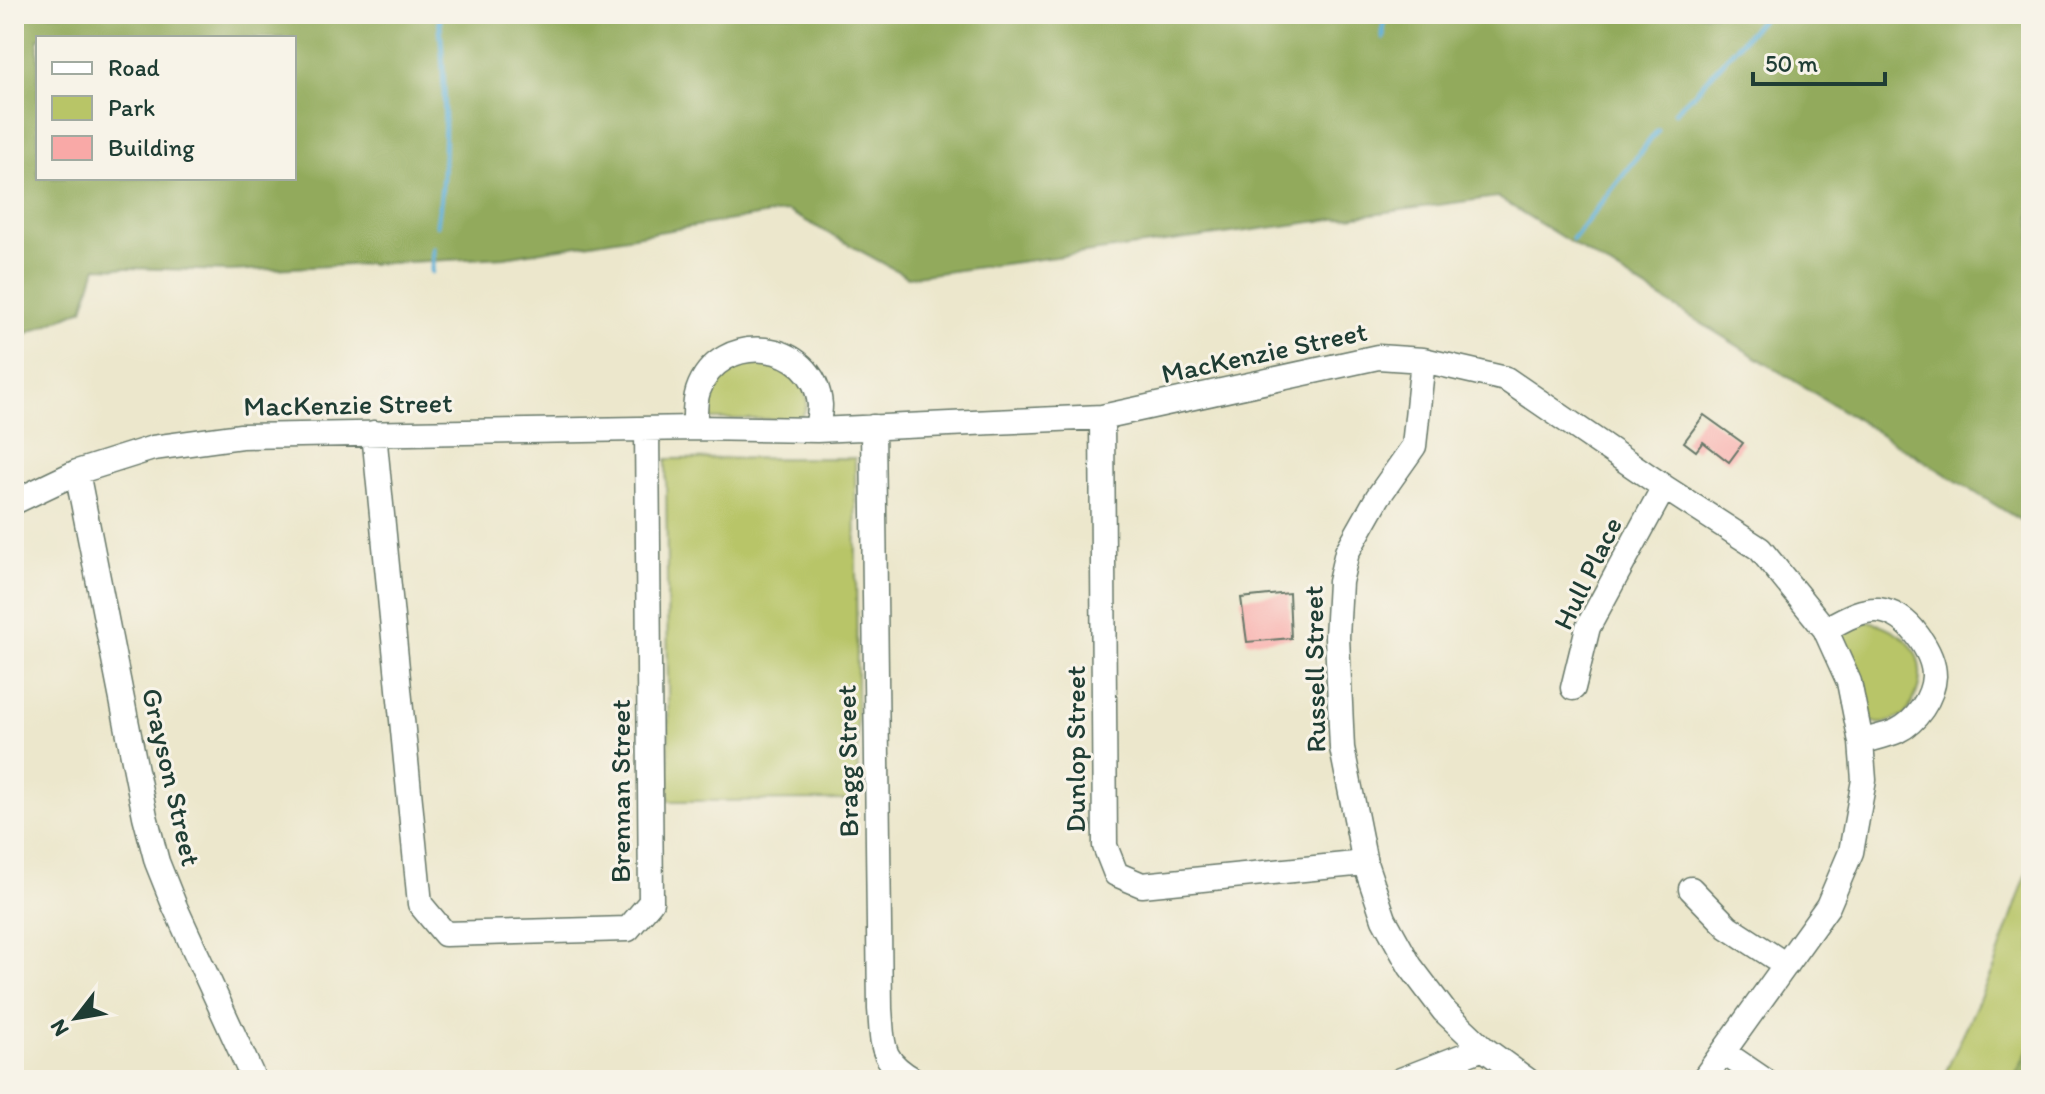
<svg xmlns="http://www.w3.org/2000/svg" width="2045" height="1094" font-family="Itim,sans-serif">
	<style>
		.green { fill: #b8c567; stroke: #6c814e; stroke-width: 2 }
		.forest { fill: #92aa5c; stroke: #587448; stroke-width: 2; fill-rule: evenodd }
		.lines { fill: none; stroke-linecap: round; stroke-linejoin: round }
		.stream { stroke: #5cafd7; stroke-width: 5 }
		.building { fill: #f9a9a7 }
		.minor-casing { stroke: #677869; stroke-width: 27 }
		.minor { stroke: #fff; stroke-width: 24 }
		.labels { text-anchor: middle; stroke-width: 6; stroke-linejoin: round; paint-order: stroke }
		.street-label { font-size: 28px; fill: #1f3d34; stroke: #f7f3e8 }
	</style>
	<rect width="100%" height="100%" fill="#f7f3e8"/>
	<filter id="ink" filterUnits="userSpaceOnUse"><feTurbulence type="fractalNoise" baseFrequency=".0125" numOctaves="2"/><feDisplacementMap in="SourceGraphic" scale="16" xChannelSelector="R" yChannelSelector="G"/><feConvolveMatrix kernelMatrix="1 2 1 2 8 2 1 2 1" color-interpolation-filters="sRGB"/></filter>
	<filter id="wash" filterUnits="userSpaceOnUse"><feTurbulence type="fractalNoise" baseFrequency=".006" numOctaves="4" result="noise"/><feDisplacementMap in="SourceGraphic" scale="32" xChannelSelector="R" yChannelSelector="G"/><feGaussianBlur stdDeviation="1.8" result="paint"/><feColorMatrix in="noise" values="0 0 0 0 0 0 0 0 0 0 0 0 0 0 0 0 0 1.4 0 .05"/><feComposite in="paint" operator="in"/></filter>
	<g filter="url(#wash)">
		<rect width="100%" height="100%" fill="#ece7cc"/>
		<path class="green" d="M 763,357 C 771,360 780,364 787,368 C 804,379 815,403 799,419 L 712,419 C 703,405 704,381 719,371 C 725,366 754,360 763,357 Z
			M 855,458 L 858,800 L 669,801 L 666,459 Z
			M 1869,621 C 1920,635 1935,672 1904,716 C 1891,721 1879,729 1867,718 L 1843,645 L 1843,637 L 1846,632 Z
			M 2031,861 L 2031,1080 L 1942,1080 L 1994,967 Z"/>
		<path class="forest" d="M 14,14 L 2031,14 L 2031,527 L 1497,197 L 908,277 L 788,211 L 505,257 L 230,271 L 96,267 L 83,309 L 14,339 ZM 38,38 L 294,38 L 294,178 L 38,178 Z
			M 2031,1044 L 2031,1080 L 2013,1080 Z"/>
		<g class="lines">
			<path class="stream" d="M 1383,38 L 1384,14
				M 1675,112 L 1694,94 L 1766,14
				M 437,225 C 449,155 445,84 439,14
				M 1573,239 L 1658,130
				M 432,272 L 433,248"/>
		</g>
		<g id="blocks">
			<path class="building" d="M 1704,415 L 1743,443 L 1729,462 L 1703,442 L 1696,451 L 1684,442 Z
				M 1289,593 L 1291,638 L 1247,642 L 1241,598 Z"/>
		</g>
	</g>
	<g filter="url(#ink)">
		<use href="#blocks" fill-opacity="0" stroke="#677869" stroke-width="2"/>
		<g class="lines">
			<g class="minor-casing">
				<path id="minor" d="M 1423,360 L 1414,446 L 1378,497 L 1347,552 L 1340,582 L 1337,637 L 1342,748 L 1365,863 L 1384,919 L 1410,966 L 1444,1011 L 1483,1048 L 1527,1080
					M 1102,417 L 1105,846 L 1116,874 L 1142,885 L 1365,863
					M 873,427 L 880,1009 C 883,1045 879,1060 914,1080
					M 695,428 C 695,416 694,403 698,391 C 719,329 815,339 820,405 C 820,413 818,422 817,430
					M 374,433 L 420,904 L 445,934 L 628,929 L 651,902 L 647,429
					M 77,472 L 145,816 L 157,862 L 175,907 L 254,1080
					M 14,502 L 77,472 L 153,448 L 241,436 L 695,428 L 817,430 L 1102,417 L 1378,357 L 1423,360 L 1506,379 L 1664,487 L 1760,549 L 1825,629 L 1849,682 L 1861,742 L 1864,780 L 1851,852 L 1828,906 L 1703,1080
					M 1825,629 C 1842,621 1859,609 1878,610 C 1896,612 1908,622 1918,636 C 1926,647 1934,662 1934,676 C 1933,698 1916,722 1897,731 C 1885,736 1873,738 1861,742
					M 1573,688 L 1588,627 L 1664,487
					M 1691,889 L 1728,927 L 1786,965
					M 1723,1052 L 1764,1080
					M 1401,1080 L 1483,1048"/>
			</g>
			<use href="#minor" class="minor"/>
		</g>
	</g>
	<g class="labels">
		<g class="street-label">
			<text transform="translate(1264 352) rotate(-12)" y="10">MacKenzie Street</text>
			<text transform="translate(348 404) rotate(-1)" y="10">MacKenzie Street</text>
			<text transform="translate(1587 573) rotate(-64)" y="10">Hull Place</text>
			<text transform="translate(1314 669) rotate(-91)" y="10">Russell Street</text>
			<text transform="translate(1075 749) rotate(-90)" y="10">Dunlop Street</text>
			<text transform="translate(847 761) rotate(-91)" y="10">Bragg Street</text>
			<text transform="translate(172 777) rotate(77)" y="10">Grayson Street</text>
			<text transform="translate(620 791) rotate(-90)" y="10">Brennan Street</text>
		</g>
	</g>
	<rect width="2045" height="1094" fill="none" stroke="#f7f3e8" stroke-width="48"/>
	<rect x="36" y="36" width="260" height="144" fill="#f7f3e8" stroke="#a1aaa0" stroke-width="2"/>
	<rect x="52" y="62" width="40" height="12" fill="#ffffff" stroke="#a1aaa0" stroke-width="2"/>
	<text x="108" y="76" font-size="24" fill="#1f3d34">Road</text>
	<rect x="52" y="96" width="40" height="24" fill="#b8c567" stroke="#a1aaa0" stroke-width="2"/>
	<text x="108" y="116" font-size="24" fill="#1f3d34">Park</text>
	<rect x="52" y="136" width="40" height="24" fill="#f9a9a7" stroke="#a1aaa0" stroke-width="2"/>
	<text x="108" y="156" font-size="24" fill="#1f3d34">Building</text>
	<g transform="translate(76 1018) rotate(239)" stroke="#f7f3e8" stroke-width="6" paint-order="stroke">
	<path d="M0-6L14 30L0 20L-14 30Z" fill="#1f3d34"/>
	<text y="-12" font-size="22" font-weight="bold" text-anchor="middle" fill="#1f3d34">N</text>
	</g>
	<path d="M1753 72v12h132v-12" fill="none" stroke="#1f3d34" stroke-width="4"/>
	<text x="1765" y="72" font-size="24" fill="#1f3d34" stroke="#f7f3e8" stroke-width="6" paint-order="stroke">50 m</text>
</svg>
